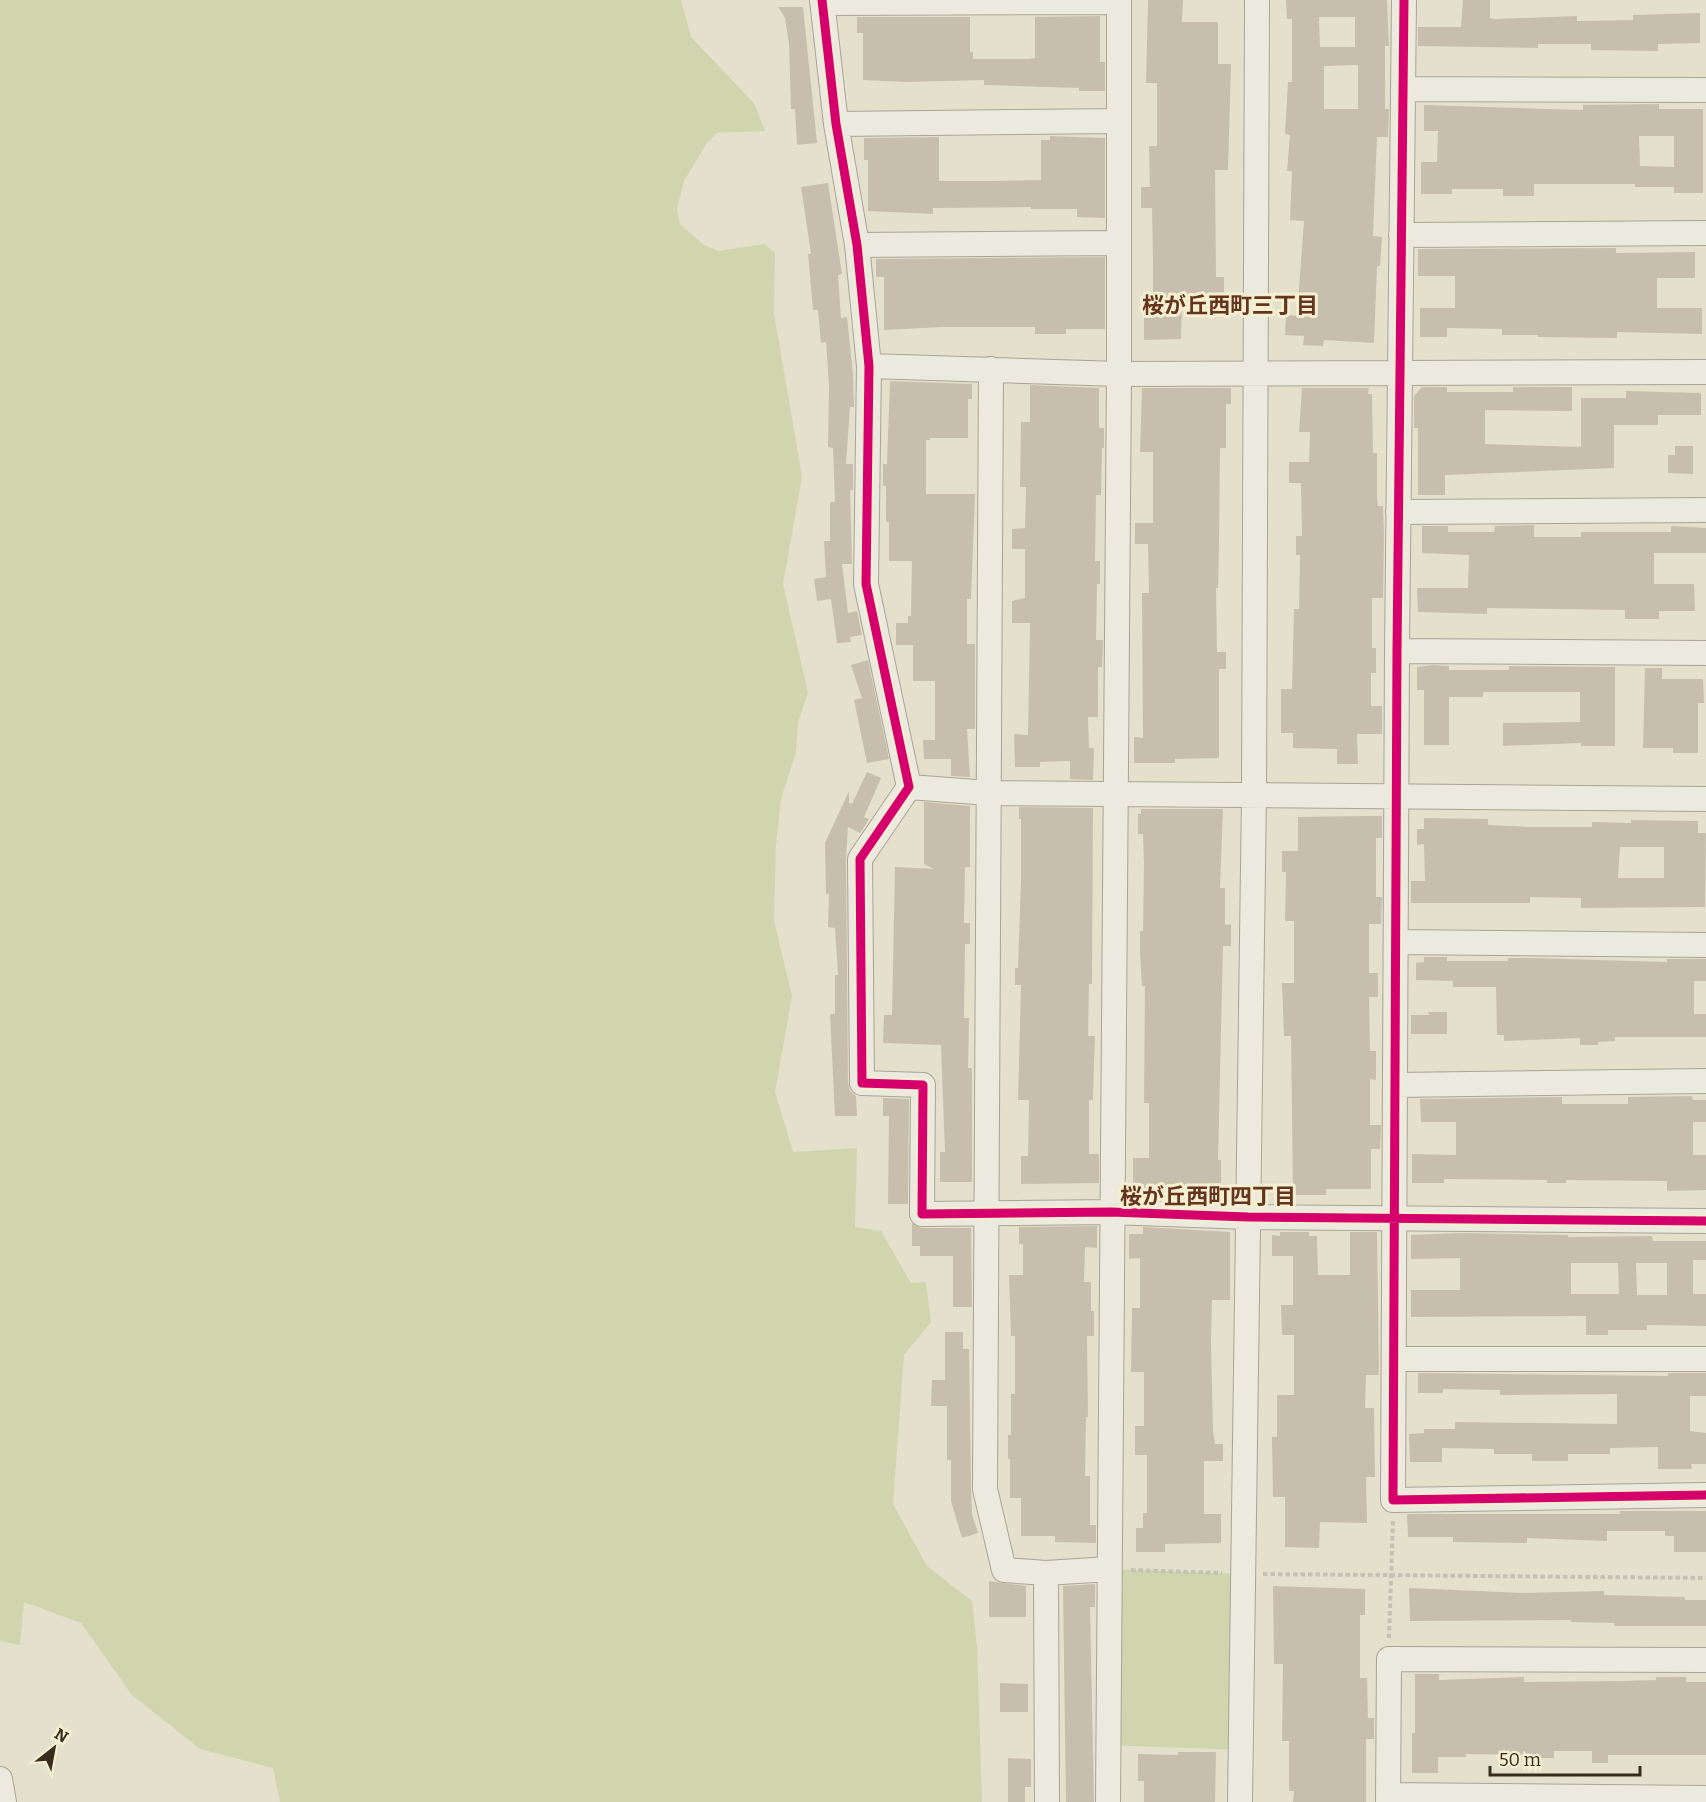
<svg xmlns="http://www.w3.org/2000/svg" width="1706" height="1802" font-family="Bitter,'Noto Sans JP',serif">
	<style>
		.green { fill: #d0d5ae }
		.building { fill: #c8bead; fill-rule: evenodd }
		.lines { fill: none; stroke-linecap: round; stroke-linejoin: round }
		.minor-casing { stroke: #a9a495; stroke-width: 26 }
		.path { stroke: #c5c1b4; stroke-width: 4; stroke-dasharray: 4.5 3; stroke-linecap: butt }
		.minor { stroke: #ece9de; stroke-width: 24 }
		.cycleway-casing { stroke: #f5efd2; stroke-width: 13 }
		.cycleway { stroke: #d6006c; stroke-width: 9 }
		.labels { text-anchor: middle; stroke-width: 6; stroke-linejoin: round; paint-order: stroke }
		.neighbourhood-label { font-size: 22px; font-weight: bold; fill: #64341d; stroke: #f5efd2 }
	</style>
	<rect width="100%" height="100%" fill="#e4e0cc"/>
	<path class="green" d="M 0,0 L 681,0 L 691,37 L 754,103 L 765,131 L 717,133 L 707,143 L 684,181 L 677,209 L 680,224 L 704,245 L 718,251 L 764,244 L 775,253 L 774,313 L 802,477 L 783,584 L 808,693 L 798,722 L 796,752 L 781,799 L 776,845 L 774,921 L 792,996 L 775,1092 L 793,1152 L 857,1148 L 855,1227 L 881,1231 L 911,1283 L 926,1282 L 931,1322 L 904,1355 L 893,1504 L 927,1566 L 972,1601 L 977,1646 L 982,1802 L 280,1802 L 273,1768 L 200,1749 L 132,1695 L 81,1623 L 24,1602 L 20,1645 L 0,1641 Z
		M 1109,1569 L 1243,1574 L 1240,1750 L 1108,1745 Z"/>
	<path class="building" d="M 1148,0 L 1183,0 L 1182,22 L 1218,22 L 1218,64 L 1231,64 L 1228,170 L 1215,170 L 1216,277 L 1224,277 L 1224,301 L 1182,301 L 1181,339 L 1144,340 L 1144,317 L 1153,317 L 1153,260 L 1152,208 L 1141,208 L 1141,187 L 1150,187 L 1149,146 L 1157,146 L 1157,83 L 1146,83 Z
		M 1286,0 L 1387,0 L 1389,46 L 1385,46 L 1385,109 L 1389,109 L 1388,137 L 1377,137 L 1373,236 L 1382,237 L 1380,266 L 1377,266 L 1374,343 L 1324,340 L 1323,346 L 1303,345 L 1304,336 L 1285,335 L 1286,315 L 1297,316 L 1304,221 L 1290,220 L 1292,171 L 1287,171 L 1290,135 L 1285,134 L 1288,82 L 1292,82 L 1292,19 L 1287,19 ZM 1319,17 L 1355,17 L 1355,47 L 1320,47 ZM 1358,65 L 1358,109 L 1324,109 L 1324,66 Z
		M 1463,0 L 1490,0 L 1490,18 L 1494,19 L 1577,16 L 1577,21 L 1633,20 L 1633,15 L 1700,13 L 1700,43 L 1658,44 L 1658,51 L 1591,50 L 1591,44 L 1538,44 L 1538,48 L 1418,46 L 1418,27 L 1461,27 Z
		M 778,7 L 803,7 L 817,143 L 797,145 L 795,109 L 791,109 L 789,44 L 785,18 Z
		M 1100,16 L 1100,62 L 1105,62 L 1105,91 L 1079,91 L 1079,88 L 984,85 L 984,80 L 906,82 L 863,80 L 863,33 L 857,33 L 857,17 L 970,17 L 970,52 L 973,52 L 973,59 L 1027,59 L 1035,58 L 1035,17 Z
		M 1659,104 L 1659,109 L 1703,109 L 1703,193 L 1674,193 L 1674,187 L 1635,187 L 1635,184 L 1534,184 L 1534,196 L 1503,196 L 1503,189 L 1452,189 L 1452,194 L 1421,194 L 1421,162 L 1437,162 L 1438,131 L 1424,131 L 1424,105 L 1583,110 L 1583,105 ZM 1639,136 L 1674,136 L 1674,167 L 1640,166 Z
		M 1050,136 L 1105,138 L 1105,218 L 1077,217 L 1077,209 L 1031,209 L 1031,207 L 933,208 L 933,214 L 868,211 L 868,160 L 864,160 L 864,138 L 939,137 L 939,181 L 992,181 L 1041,180 L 1041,140 L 1050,140 Z
		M 828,183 L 842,274 L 838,275 L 841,318 L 847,317 L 853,374 L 854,407 L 850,407 L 846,464 L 853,464 L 853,490 L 850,490 L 852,564 L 842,564 L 848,613 L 857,611 L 862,635 L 850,637 L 851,642 L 837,643 L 831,599 L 817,601 L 814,579 L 826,577 L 824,541 L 830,541 L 830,502 L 835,502 L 833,448 L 828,447 L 829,385 L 826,342 L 821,343 L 818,310 L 813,310 L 808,254 L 811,254 L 801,187 Z
		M 1616,248 L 1616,253 L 1695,252 L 1695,278 L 1657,278 L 1657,308 L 1702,308 L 1702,334 L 1617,332 L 1617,338 L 1538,337 L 1538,335 L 1502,335 L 1502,329 L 1447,328 L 1447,337 L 1420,337 L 1420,308 L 1455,308 L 1455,276 L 1418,276 L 1418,249 Z
		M 1105,257 L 1105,329 L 1066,329 L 1066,334 L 1035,334 L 1035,327 L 943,327 L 884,330 L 884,277 L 876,277 L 876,259 Z
		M 890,381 L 972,384 L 972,399 L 968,399 L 968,438 L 930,438 L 930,440 L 926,440 L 926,494 L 975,494 L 971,599 L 967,599 L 967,644 L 975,644 L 975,729 L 967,729 L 970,777 L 951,776 L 951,759 L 924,759 L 923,740 L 935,740 L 935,681 L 913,681 L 913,645 L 896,645 L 896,623 L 908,623 L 908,616 L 911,616 L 912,561 L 889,561 L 889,522 L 886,522 L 886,486 L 883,486 L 883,464 L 887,464 Z
		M 1030,385 L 1099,388 L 1099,428 L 1104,428 L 1104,448 L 1102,448 L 1101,495 L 1096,495 L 1095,561 L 1100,561 L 1100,584 L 1097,584 L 1096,640 L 1103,640 L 1102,667 L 1098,667 L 1098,717 L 1088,717 L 1089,748 L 1094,748 L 1093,780 L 1070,779 L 1070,761 L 1040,762 L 1040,767 L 1015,767 L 1014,734 L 1028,735 L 1030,623 L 1012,623 L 1012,601 L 1025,598 L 1025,549 L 1012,549 L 1012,529 L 1025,528 L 1026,487 L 1020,487 L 1021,422 L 1030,422 Z
		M 1422,387 L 1447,387 L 1447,392 L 1513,392 L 1513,387 L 1572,387 L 1572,411 L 1485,410 L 1485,444 L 1581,447 L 1581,398 L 1626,398 L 1626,391 L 1701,393 L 1701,415 L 1658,415 L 1658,425 L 1614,425 L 1614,468 L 1445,475 L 1445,495 L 1418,495 L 1418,428 L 1414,428 L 1414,396 Z
		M 1142,388 L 1231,388 L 1231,404 L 1226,404 L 1226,448 L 1220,448 L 1219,544 L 1218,588 L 1216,588 L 1217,652 L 1226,652 L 1226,669 L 1219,669 L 1219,758 L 1175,759 L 1175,763 L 1134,763 L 1134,737 L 1143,738 L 1142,593 L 1149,593 L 1148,544 L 1135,544 L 1135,523 L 1153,523 L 1153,452 L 1140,452 Z
		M 1302,388 L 1369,388 L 1368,394 L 1372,394 L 1373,453 L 1377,453 L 1377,497 L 1378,506 L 1383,506 L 1384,534 L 1383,598 L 1372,598 L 1372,648 L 1376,648 L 1376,673 L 1371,673 L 1371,706 L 1382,706 L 1382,734 L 1357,734 L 1358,764 L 1337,764 L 1337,749 L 1293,748 L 1293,733 L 1281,733 L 1281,689 L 1292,689 L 1294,609 L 1299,609 L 1300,555 L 1296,555 L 1296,536 L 1302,536 L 1301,483 L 1289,483 L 1289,462 L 1309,462 L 1310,432 L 1299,432 Z
		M 1675,446 L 1693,446 L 1693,474 L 1668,473 L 1668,455 L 1675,455 Z
		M 1534,525 L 1534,537 L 1581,537 L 1581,532 L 1671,532 L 1671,526 L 1706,528 L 1706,553 L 1654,553 L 1654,584 L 1694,584 L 1695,611 L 1659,611 L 1659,619 L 1625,619 L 1625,610 L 1487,608 L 1487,614 L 1418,612 L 1417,588 L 1468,588 L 1469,555 L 1422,553 L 1422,526 L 1448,526 L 1448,532 L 1494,532 L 1495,526 Z
		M 868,660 L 889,759 L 867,763 L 854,700 L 862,698 L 851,665 Z
		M 1432,665 L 1449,666 L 1449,670 L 1509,670 L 1509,666 L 1615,667 L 1615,746 L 1581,746 L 1581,743 L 1503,746 L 1503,723 L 1580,722 L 1580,692 L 1483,692 L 1483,697 L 1449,697 L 1449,745 L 1424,745 L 1424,690 L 1417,690 L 1417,667 Z
		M 1645,668 L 1662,668 L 1662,679 L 1703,679 L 1704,703 L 1698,703 L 1698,753 L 1673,753 L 1673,748 L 1643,748 Z
		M 867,772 L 881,778 L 864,817 L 869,819 L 866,824 L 860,833 L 848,827 L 846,859 L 848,1083 L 850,1091 L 856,1096 L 857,1116 L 835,1116 L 830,1014 L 835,1014 L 835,975 L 838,975 L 835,928 L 828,927 L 829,894 L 826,894 L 825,843 L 849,791 L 849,803 L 852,804 Z
		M 924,802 L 970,806 L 970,867 L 965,867 L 964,923 L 970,923 L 970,944 L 965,944 L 964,1018 L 969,1018 L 968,1068 L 972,1068 L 972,1182 L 940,1182 L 940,1152 L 945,1152 L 941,1045 L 883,1043 L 884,1015 L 892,1015 L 895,867 L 934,869 L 924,864 Z
		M 1019,807 L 1093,808 L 1092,984 L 1089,984 L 1088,1036 L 1095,1036 L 1094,1063 L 1093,1100 L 1089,1100 L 1089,1154 L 1099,1154 L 1099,1183 L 1021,1184 L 1021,1156 L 1028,1156 L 1029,1100 L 1018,1100 L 1021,985 L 1015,985 L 1015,968 L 1018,968 L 1021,880 L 1021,819 L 1019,819 Z
		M 1141,809 L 1223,809 L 1220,888 L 1225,888 L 1225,925 L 1231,924 L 1231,946 L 1223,946 L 1218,1160 L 1221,1160 L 1221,1186 L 1172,1185 L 1172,1190 L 1133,1190 L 1133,1158 L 1149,1158 L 1149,1103 L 1144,1103 L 1145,986 L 1142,986 L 1140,952 L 1140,931 L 1143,931 L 1144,864 L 1143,834 L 1138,834 L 1138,814 L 1141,814 Z
		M 1362,816 L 1382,816 L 1382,838 L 1376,838 L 1376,897 L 1382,897 L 1381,924 L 1369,924 L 1369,973 L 1378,973 L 1378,997 L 1369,997 L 1370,1051 L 1376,1051 L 1376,1080 L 1370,1079 L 1370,1125 L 1381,1125 L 1380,1149 L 1371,1149 L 1371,1189 L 1326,1189 L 1326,1195 L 1293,1195 L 1291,1036 L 1284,1036 L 1282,983 L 1294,983 L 1294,921 L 1285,921 L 1286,872 L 1282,872 L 1282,851 L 1298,851 L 1298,817 Z
		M 1424,818 L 1488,819 L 1488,825 L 1530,827 L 1592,827 L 1592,822 L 1631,823 L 1631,820 L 1698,821 L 1698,833 L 1706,833 L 1705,907 L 1581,908 L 1581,898 L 1530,897 L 1530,903 L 1411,903 L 1411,881 L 1425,881 L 1424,844 L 1417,845 L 1417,829 L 1424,829 ZM 1620,847 L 1664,847 L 1664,878 L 1618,878 Z
		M 1424,957 L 1447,957 L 1447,961 L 1508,961 L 1508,958 L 1530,958 L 1667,962 L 1667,959 L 1706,959 L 1706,981 L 1694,981 L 1694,1014 L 1706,1014 L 1706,1037 L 1615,1037 L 1615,1041 L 1598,1042 L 1598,1045 L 1580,1045 L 1580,1038 L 1504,1041 L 1504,1035 L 1497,1035 L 1496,987 L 1453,987 L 1453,981 L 1416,980 L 1416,963 L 1424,962 Z
		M 1428,1012 L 1447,1012 L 1447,1034 L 1411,1034 L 1411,1015 L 1429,1015 Z
		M 1692,1096 L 1693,1100 L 1706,1100 L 1706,1122 L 1693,1122 L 1693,1155 L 1706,1155 L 1706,1190 L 1667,1191 L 1667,1181 L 1566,1180 L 1566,1183 L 1547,1183 L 1547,1180 L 1444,1179 L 1444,1183 L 1412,1183 L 1412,1154 L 1456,1155 L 1456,1122 L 1421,1122 L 1420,1099 L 1562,1097 L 1562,1104 L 1628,1104 L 1628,1097 Z
		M 883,1098 L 909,1099 L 908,1204 L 888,1204 L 889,1116 L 883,1116 Z
		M 912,1223 L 922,1228 L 971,1228 L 972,1307 L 953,1307 L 953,1256 L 920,1256 L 920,1246 L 912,1246 Z
		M 1097,1226 L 1097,1248 L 1085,1247 L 1084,1282 L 1091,1282 L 1091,1311 L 1094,1311 L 1094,1336 L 1087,1336 L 1088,1417 L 1086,1417 L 1085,1476 L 1090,1476 L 1090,1525 L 1096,1525 L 1096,1543 L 1055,1542 L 1055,1536 L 1021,1536 L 1021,1498 L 1010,1498 L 1010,1459 L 1008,1459 L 1008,1435 L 1011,1435 L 1011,1394 L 1015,1394 L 1015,1336 L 1011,1336 L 1009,1275 L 1023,1275 L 1023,1244 L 1019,1244 L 1019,1227 Z
		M 1143,1227 L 1230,1232 L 1230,1300 L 1212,1300 L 1211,1340 L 1213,1431 L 1215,1444 L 1223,1444 L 1223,1461 L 1204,1461 L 1204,1514 L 1221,1514 L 1221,1543 L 1165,1544 L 1165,1552 L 1136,1552 L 1136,1528 L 1143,1528 L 1143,1513 L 1147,1513 L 1147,1455 L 1135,1455 L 1135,1426 L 1144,1426 L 1144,1372 L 1131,1372 L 1132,1308 L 1140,1308 L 1140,1258 L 1129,1259 L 1129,1234 L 1143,1234 Z
		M 1280,1232 L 1309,1232 L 1309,1236 L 1317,1236 L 1318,1275 L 1350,1275 L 1350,1232 L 1377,1232 L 1379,1375 L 1366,1375 L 1365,1408 L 1374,1408 L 1375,1477 L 1366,1477 L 1367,1523 L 1320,1522 L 1319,1548 L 1285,1547 L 1285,1497 L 1273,1497 L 1272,1437 L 1277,1437 L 1277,1395 L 1294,1395 L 1294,1335 L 1282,1335 L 1281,1305 L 1293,1305 L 1293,1256 L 1272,1256 L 1272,1235 L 1280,1236 Z
		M 1460,1233 L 1568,1235 L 1568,1237 L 1652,1236 L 1653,1241 L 1706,1241 L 1706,1260 L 1693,1260 L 1693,1294 L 1706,1294 L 1706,1326 L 1647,1325 L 1647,1330 L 1608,1330 L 1608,1335 L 1586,1335 L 1586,1316 L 1411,1317 L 1411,1290 L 1460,1290 L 1460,1258 L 1411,1259 L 1411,1235 ZM 1571,1263 L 1618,1263 L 1619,1294 L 1571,1294 ZM 1636,1263 L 1667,1263 L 1667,1295 L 1637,1295 Z
		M 945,1332 L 963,1332 L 963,1349 L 969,1349 L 971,1489 L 972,1514 L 978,1533 L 962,1538 L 951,1501 L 951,1460 L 947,1460 L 947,1406 L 931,1406 L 932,1380 L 945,1380 Z
		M 1418,1373 L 1668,1376 L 1668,1373 L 1706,1373 L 1706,1396 L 1690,1396 L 1690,1431 L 1706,1433 L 1706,1464 L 1691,1464 L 1692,1469 L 1658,1469 L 1658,1447 L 1610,1448 L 1610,1454 L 1568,1454 L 1568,1461 L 1532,1461 L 1532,1454 L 1494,1454 L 1494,1449 L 1442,1448 L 1442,1462 L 1410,1462 L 1409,1434 L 1424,1433 L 1424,1429 L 1455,1429 L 1455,1422 L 1617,1424 L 1617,1394 L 1500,1395 L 1500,1390 L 1443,1389 L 1443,1393 L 1418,1393 Z
		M 1620,1511 L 1706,1511 L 1706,1552 L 1674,1552 L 1674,1536 L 1665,1536 L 1665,1531 L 1607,1531 L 1607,1541 L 1527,1538 L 1527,1543 L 1453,1542 L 1453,1537 L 1408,1537 L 1407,1514 L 1620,1514 Z
		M 989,1581 L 1026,1586 L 1026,1617 L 989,1617 Z
		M 1095,1584 L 1095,1607 L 1090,1607 L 1094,1802 L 1066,1802 L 1063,1586 Z
		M 1273,1586 L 1365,1589 L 1365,1615 L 1360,1615 L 1360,1678 L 1367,1678 L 1368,1718 L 1374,1718 L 1374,1739 L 1366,1739 L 1366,1802 L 1293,1802 L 1294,1791 L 1289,1791 L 1289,1741 L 1282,1741 L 1283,1664 L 1274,1664 Z
		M 1409,1588 L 1524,1593 L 1604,1591 L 1604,1595 L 1685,1597 L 1685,1600 L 1706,1600 L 1706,1626 L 1614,1626 L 1614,1623 L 1571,1622 L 1571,1620 L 1410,1621 Z
		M 1415,1674 L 1439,1674 L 1439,1680 L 1524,1677 L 1524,1682 L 1623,1681 L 1656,1680 L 1656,1677 L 1686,1677 L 1686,1682 L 1706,1682 L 1706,1755 L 1608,1755 L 1608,1763 L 1592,1763 L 1592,1751 L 1554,1751 L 1554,1758 L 1532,1758 L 1532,1755 L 1466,1754 L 1466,1757 L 1438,1757 L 1438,1773 L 1412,1773 L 1412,1733 L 1415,1733 Z
		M 1000,1683 L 1028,1684 L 1028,1712 L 1000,1712 Z
		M 1178,1752 L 1216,1752 L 1215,1802 L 1144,1802 L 1144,1781 L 1138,1781 L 1138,1754 L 1178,1755 Z
		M 1008,1758 L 1031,1759 L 1031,1787 L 1025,1787 L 1025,1802 L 1008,1802 Z"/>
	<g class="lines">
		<g class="minor-casing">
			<path id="minor" d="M 822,0 L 836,124 L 857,245 L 869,366 L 866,584 L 909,787 L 860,859 L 862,1083 L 923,1085 L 922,1214 L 1111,1212 L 1248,1217 L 1706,1221
				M 1404,0 L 1397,651 L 1393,1500 L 1706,1495
				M 823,3 L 1119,2
				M 1403,89 L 1706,90
				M 836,124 L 1119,121
				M 1401,235 L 1706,233
				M 857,245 L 1119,243
				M 869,366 L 1119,374 L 1706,372
				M 991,369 L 985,1489 L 1004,1570 L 1046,1573 L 1109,1569
				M 1398,512 L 1706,510
				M 1397,651 L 1706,653
				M 909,787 L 989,793 L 1706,799
				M 1396,942 L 1706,945
				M 1396,1085 L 1706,1081
				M 1395,1359 L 1706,1359
				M 1046,1573 L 1047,1802
				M 0,1779 L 4,1802
				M 1388,1795 L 1706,1798
				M 1108,1802 L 1119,374 L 1119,0
				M 1240,1802 L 1254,795 L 1257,0
				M 1388,1802 L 1389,1659 L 1706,1660"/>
		</g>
		<path class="path" d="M 1131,1570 L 1222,1573
			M 1263,1574 L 1706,1578
			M 1389,1638 L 1393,1519"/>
		<use href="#minor" class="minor"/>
		<g class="cycleway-casing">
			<path id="cycleway" d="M 822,0 L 836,124 L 857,245 L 869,366 L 866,584 L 909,787 L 860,859 L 862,1083 L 923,1085 L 922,1214 L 1111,1212 L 1248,1217 L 1706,1221
				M 1404,0 L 1397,651 L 1393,1500 L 1706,1495"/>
		</g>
		<use href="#cycleway" class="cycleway"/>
	</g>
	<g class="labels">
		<g class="neighbourhood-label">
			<text x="1230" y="313">桜が丘西町三丁目</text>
			<text x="1208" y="1204">桜が丘西町四丁目</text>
		</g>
	</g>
	<g transform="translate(54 1748) rotate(31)" stroke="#f5efd2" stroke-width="4.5" paint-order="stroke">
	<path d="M0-4.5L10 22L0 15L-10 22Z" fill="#382d1d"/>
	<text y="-9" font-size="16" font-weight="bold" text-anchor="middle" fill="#382d1d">N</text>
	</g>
	<path d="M1490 1766v9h150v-9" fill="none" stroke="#382d1d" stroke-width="3"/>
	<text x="1499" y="1766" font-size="18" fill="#382d1d" stroke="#f5efd2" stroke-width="4.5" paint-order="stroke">50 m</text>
</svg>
